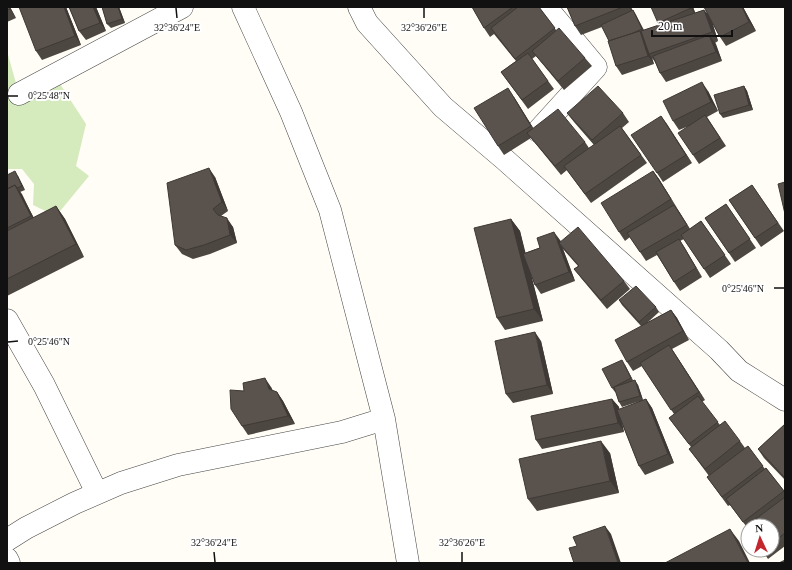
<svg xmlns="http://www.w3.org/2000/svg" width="792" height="570" font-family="Georgia,serif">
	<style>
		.grass { fill: #d5ebbd }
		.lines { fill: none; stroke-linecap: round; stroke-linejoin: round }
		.minor-casing { stroke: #444; stroke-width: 23 }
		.minor { stroke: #fff; stroke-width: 22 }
		.wall { fill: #4d4742 }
		.shaded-wall { fill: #3f3936 }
		.building { fill: #5a524d; stroke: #3f3936 }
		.ticks { fill: none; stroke: #111; stroke-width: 1.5 }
		.ticks-label { font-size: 10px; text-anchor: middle; fill: #111; stroke: #fff; stroke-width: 4; stroke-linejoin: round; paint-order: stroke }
	</style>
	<rect width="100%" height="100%" fill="#fffdf5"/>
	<path class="grass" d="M 7,51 L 19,94 L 60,84 L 86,124 L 76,166 L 89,176 L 56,216 L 33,205 L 34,184 L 22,169 L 7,169 Z"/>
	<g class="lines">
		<g class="minor-casing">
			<path id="minor" d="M 243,7 L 291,112 L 330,210 L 384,419 L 408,563
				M 359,7 L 367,23 L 443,107 L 503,158 L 719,350 L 739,371 L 785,400
				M 19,94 L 182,7
				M 538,131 L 596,67 L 546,7
				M 7,320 L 44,385 L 97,493
				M 7,540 L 26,528 L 75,503 L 121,483 L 178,465 L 342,432 L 384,419
				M 7,559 L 9,563"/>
		</g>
		<use href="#minor" class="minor"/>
	</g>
	<path class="wall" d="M 7,7 L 10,7 L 16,18 L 7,22 Z
		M 66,7 L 81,45 L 42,60 L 36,51 Z
		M 69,7 L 96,7 L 106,31 L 86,40 L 79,31 Z
		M 102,7 L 119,7 L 125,23 L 111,28 L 107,24 Z
		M 472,7 L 539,7 L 556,30 L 585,58 L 592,66 L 564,90 L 536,56 L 532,59 L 554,89 L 528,109 L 501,72 L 516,61 L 494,34 L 490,37 L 484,28 Z
		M 567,7 L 631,7 L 632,10 L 633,10 L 636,15 L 644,30 L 660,25 L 651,7 L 693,7 L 695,13 L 704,10 L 708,15 L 704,7 L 743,7 L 756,31 L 726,46 L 720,37 L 712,22 L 718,41 L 715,43 L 722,61 L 666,82 L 660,73 L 655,62 L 652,58 L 654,64 L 622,75 L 616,66 L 609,41 L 602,27 L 581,35 L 575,26 Z
		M 744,86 L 747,91 L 753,110 L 723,118 L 720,114 Z
		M 708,91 L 718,111 L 707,117 L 726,146 L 699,164 L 693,155 L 689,126 L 679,130 L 673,121 Z
		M 514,97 L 533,128 L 585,142 L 589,148 L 594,145 L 574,122 L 567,113 L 623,113 L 629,122 L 622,128 L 647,163 L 591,203 L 567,170 L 561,175 L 531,138 L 504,155 L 498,146 Z
		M 661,116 L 692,163 L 663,182 L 657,173 Z
		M 653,171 L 659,179 L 690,229 L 701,221 L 731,264 L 710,278 L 684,239 L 680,241 L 702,277 L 680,291 L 674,282 L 657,255 L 646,261 L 630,237 L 625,241 L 619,232 Z
		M 7,175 L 18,176 L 25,190 L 20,192 L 34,218 L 56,206 L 65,219 L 84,257 L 7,296 Z
		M 215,177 L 228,211 L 221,216 L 233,227 L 237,243 L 210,254 L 193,259 L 182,254 L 175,245 Z
		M 752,185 L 784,231 L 761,247 L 729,200 Z
		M 726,204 L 756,248 L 735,262 L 705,218 Z
		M 511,219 L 520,231 L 525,253 L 560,240 L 561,242 L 624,281 L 630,289 L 607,309 L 581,278 L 574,269 L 578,266 L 563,249 L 575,281 L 541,294 L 535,285 L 530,272 L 543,321 L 505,330 L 497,318 Z
		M 619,300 L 656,307 L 659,312 L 647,323 L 671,310 L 677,318 L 689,340 L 672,349 L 705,400 L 702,402 L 720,425 L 740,441 L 745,448 L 748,446 L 765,469 L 766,468 L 785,492 L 785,546 L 768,559 L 762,550 L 772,550 L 772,526 L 746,526 L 730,505 L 728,506 L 707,477 L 709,476 L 689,449 L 691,447 L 669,418 L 674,414 L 642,366 L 633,371 L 627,362 L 641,326 L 622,305 Z
		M 541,341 L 553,394 L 513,403 L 506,394 Z
		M 625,365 L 633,381 L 638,385 L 643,400 L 646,399 L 652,408 L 674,463 L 645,475 L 639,466 L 621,421 L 624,432 L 542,449 L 536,440 L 612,399 L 619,407 L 619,410 L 640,401 L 622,407 L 619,402 L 616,392 L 615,392 L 612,388 Z
		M 271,387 L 273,391 L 277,392 L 283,401 L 295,424 L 248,435 L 242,426 L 244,391 Z
		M 785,424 L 785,480 L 764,458 L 758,449 Z
		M 610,453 L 619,493 L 537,511 L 528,499 Z"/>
	<path class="shaded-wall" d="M 9,7 L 10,7 L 16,18 L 10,9 Z
		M 64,7 L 66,7 L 81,45 L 75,36 Z
		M 93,7 L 96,7 L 106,31 L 100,23 Z
		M 118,7 L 119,7 L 125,23 L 122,19 Z
		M 629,7 L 631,7 L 634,14 Z
		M 690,7 L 693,7 L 697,17 L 691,8 Z
		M 742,7 L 743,7 L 756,31 L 749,22 Z
		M 633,10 L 636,15 L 645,34 L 642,29 Z
		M 704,10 L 711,18 L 718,41 L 712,32 Z
		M 640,31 L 646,40 L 649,54 L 652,58 L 654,64 L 648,56 Z
		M 709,35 L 716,44 L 722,61 L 716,52 Z
		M 702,82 L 708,91 L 718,111 L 711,102 Z
		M 744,86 L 747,91 L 753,110 L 749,105 Z
		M 508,88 L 514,97 L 537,134 L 531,126 Z
		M 661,116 L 667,124 L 692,163 L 686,155 Z
		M 209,168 L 215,177 L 228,211 L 222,202 Z
		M 15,171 L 18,176 L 25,190 L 22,186 Z
		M 653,171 L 659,179 L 677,208 L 671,199 Z
		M 15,185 L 22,194 L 37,225 L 31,216 Z
		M 674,205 L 680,213 L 693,234 L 687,225 Z
		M 56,206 L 65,219 L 84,257 L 76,244 Z
		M 227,218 L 233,227 L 237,243 L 230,235 Z
		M 511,219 L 520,231 L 543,321 L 534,309 Z
		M 554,232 L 560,240 L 563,247 L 559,243 L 563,249 L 575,281 L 569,272 Z
		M 679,239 L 685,248 L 702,277 L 696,268 Z
		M 671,310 L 677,318 L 689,340 L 683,331 Z
		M 535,332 L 541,341 L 553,394 L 547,385 Z
		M 669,345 L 675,354 L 705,400 L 699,392 Z
		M 622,360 L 625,365 L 634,382 L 631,378 Z
		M 265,378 L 271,387 L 275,398 L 269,389 Z
		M 635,380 L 638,385 L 643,400 L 640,396 Z
		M 277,392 L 283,401 L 295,424 L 288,416 Z
		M 612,399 L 619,407 L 624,432 L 618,423 Z
		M 646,399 L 652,408 L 674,463 L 668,454 Z
		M 601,441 L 610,453 L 619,493 L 610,481 Z
		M 605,526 L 611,534 L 621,563 L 618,563 Z
		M 730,529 L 739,541 L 750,563 L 748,563 Z"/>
	<path class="building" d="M 7,7 L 9,7 L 10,9 L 7,10 Z
		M 19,7 L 64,7 L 75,36 L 36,51 Z
		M 69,7 L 93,7 L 100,23 L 79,31 Z
		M 102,7 L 118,7 L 122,19 L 107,24 Z
		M 472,7 L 513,7 L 484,28 Z
		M 518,7 L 539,7 L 555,28 L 515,59 L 491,28 Z
		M 567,7 L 623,7 L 575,26 Z
		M 651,7 L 690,7 L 691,8 L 658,23 Z
		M 704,7 L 742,7 L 749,22 L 720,37 Z
		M 633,10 L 642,29 L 633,33 L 609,41 L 601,25 Z
		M 704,10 L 712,32 L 649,54 L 641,31 Z
		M 559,28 L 585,58 L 558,81 L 532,51 Z
		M 640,31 L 648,56 L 616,66 L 608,41 Z
		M 709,35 L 716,52 L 660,73 L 653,56 Z
		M 528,53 L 548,81 L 522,100 L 501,72 Z
		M 702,82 L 711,102 L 673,121 L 663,101 Z
		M 598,86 L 623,113 L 592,140 L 567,113 Z
		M 744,86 L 749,105 L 720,114 L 714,95 Z
		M 508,88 L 531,126 L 498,146 L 474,108 Z
		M 558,109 L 585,142 L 555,166 L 527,133 Z
		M 705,115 L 720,138 L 693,155 L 678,133 Z
		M 661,116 L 686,155 L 657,173 L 631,135 Z
		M 620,126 L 641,155 L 585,194 L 564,166 Z
		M 209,168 L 222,202 L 213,209 L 218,215 L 227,218 L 230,235 L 204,245 L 186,250 L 175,245 L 167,183 Z
		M 15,171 L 22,186 L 17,188 L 15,185 L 7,189 L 7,175 Z
		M 653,171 L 671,199 L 619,232 L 601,203 Z
		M 785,182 L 785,214 L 778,184 Z
		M 15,185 L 31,216 L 7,228 L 7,189 Z
		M 752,185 L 778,223 L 755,238 L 729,200 Z
		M 726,204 L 750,239 L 729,253 L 705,218 Z
		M 674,205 L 687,225 L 640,252 L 627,233 Z
		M 56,206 L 76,244 L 7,279 L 7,231 Z
		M 511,219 L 534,309 L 497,318 L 474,228 Z
		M 701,221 L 725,255 L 704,269 L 681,235 Z
		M 578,227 L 624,281 L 601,300 L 574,269 L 579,266 L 559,243 Z
		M 554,232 L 569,272 L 535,285 L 523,254 L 540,248 L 537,238 Z
		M 679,239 L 696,268 L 674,282 L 656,252 Z
		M 636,286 L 656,307 L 639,322 L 619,300 Z
		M 671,310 L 683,331 L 627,362 L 615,340 Z
		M 535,332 L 547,385 L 506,394 L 495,341 Z
		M 669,345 L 699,392 L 671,410 L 640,363 Z
		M 622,360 L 631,378 L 612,388 L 602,369 Z
		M 265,378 L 269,389 L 277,392 L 288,416 L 242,426 L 231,409 L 230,390 L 244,391 L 243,383 Z
		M 635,380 L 640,396 L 619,402 L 614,387 Z
		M 698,396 L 718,422 L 689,444 L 669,418 Z
		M 612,399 L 618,423 L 536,440 L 531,416 Z
		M 646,399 L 668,454 L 639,466 L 617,410 Z
		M 725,421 L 740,441 L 705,469 L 689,449 Z
		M 785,424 L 785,478 L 758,449 Z
		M 601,441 L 610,481 L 528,499 L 519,459 Z
		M 748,446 L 763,466 L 722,497 L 707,477 Z
		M 766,468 L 784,491 L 743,522 L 726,499 Z
		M 785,497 L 785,533 L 772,543 L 772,526 L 748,526 L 748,532 L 745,527 Z
		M 605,526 L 618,563 L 574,563 L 569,548 L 577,546 L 573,537 Z
		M 730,529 L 748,563 L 665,563 Z
		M 785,560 L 785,563 L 779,563 Z"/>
	<path class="ticks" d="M 176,8 L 177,18M 424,8 L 424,18M 8,96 L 18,96M 774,288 L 784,288M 8,342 L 18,341M 214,552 L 215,562M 462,552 L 462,562"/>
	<g class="ticks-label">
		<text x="177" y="31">32°36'24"E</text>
		<text x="424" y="31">32°36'26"E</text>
		<text x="49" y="99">0°25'48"N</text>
		<text x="743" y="292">0°25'46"N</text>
		<text x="49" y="345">0°25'46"N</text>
		<text x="214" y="546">32°36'24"E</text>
		<text x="462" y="546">32°36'26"E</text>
	</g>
	<rect width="792" height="570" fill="none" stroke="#111111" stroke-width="16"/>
	<g transform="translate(760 538) rotate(356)"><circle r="19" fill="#ffffff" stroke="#a0a0a0"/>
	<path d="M0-3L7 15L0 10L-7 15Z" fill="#c4262e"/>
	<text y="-6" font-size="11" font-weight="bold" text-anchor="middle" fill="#111111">N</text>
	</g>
	<path d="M652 30v6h80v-6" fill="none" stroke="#111111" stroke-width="2"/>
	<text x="658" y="30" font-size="12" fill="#111111" stroke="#ffffff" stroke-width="3" paint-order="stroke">20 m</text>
</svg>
